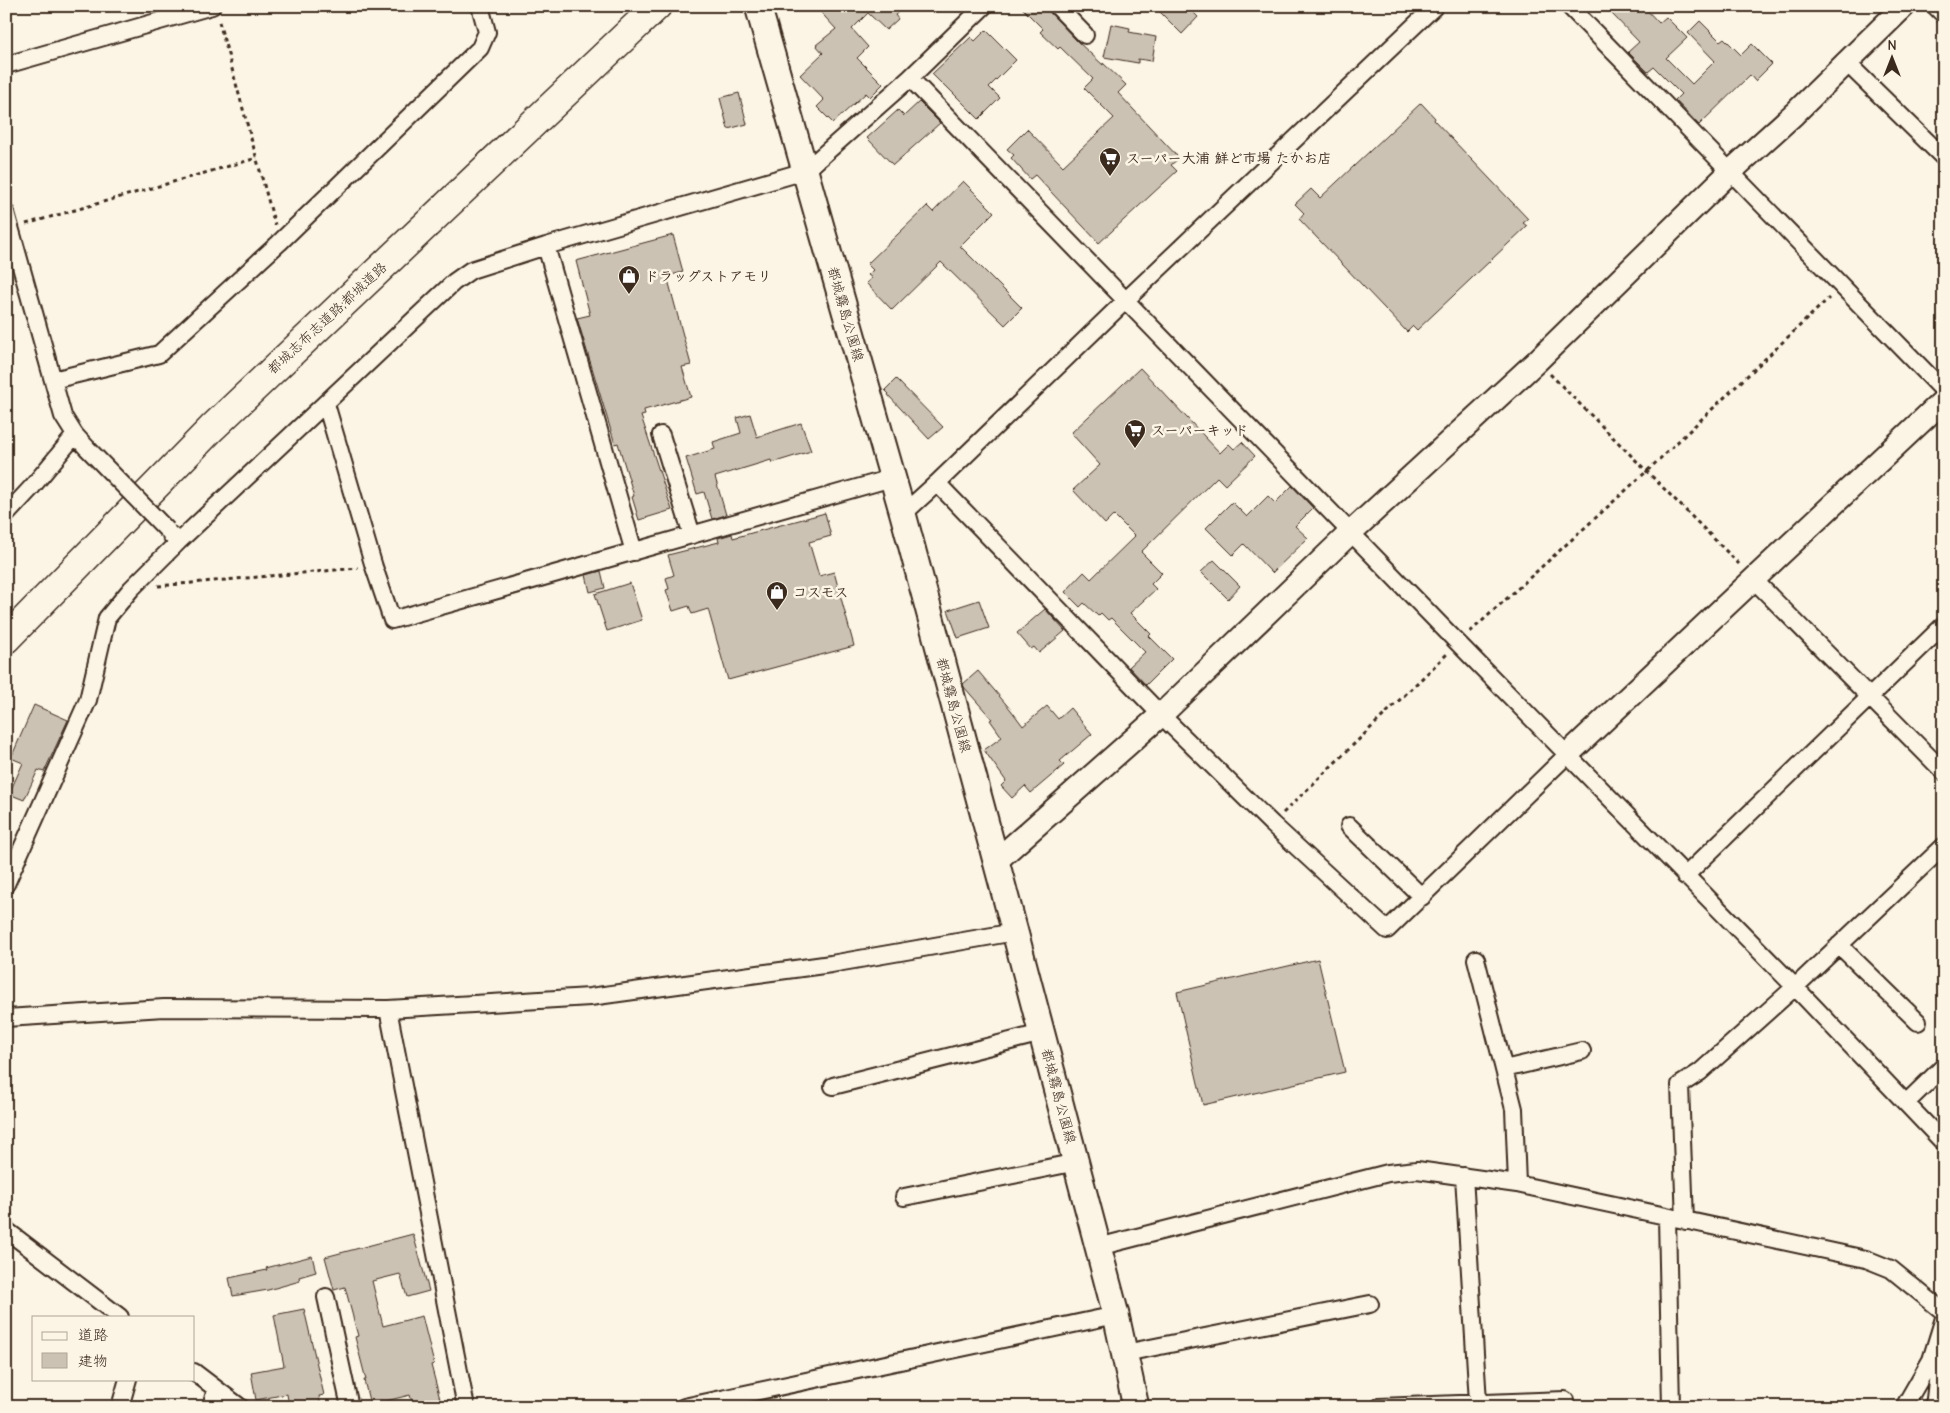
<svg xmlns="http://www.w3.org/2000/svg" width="1950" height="1413" font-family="'Comic Neue','Klee One',sans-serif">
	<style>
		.building { fill: #ccc2b3; stroke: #3b2a1e }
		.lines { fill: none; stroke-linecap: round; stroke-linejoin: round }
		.street-casing { stroke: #3b2a1e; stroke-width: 20 }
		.secondary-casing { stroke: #3b2a1e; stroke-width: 26 }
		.primary-casing { stroke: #3b2a1e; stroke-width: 29 }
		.highway-casing { stroke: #3b2a1e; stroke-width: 31 }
		.path { stroke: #3b2a1e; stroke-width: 3; stroke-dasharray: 4 4; stroke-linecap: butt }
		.street { stroke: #fcf5e5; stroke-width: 16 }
		.secondary { stroke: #fcf5e5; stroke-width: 22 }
		.primary { stroke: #fcf5e5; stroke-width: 25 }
		.highway { stroke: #fcf5e5; stroke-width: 28 }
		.street-bridge-casing { stroke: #3b2a1e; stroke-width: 20; stroke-linecap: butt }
		.street-bridge { stroke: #fcf5e5; stroke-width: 16 }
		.labels { text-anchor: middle; stroke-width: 5; stroke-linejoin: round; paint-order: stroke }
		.poi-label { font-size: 14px; font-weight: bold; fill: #3b2a1e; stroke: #fcf5e5; text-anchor: start }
		.street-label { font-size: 14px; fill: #3b2a1e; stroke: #fcf5e5 }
	</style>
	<rect width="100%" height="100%" fill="#fcf5e5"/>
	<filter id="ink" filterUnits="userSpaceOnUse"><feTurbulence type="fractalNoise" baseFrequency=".02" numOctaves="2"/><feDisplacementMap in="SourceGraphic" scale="10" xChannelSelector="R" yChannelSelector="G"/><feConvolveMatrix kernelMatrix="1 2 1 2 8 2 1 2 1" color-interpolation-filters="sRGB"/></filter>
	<g filter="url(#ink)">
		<path class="building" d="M 815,6 L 905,6 L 895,15 L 898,19 L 886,30 L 868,13 L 852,29 L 868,47 L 857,58 L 883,84 L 870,97 L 866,93 L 833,123 L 817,107 L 824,100 L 800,75 L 823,53 L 816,45 L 836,29 Z
			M 1020,6 L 1044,6 L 1078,42 L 1103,65 L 1103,63 L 1126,85 L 1118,93 L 1179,158 L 1171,165 L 1177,171 L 1099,243 L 1035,175 L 1030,179 L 1011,158 L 1014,155 L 1007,149 L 1027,129 L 1063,166 L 1114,118 L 1084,88 L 1093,79 L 1060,47 L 1058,49 L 1040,32 L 1043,29 Z
			M 1154,6 L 1187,6 L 1198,17 L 1182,34 Z
			M 1619,6 L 1643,6 L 1659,23 L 1666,17 L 1687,38 L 1666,58 L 1692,84 L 1715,61 L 1688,33 L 1700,21 L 1720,41 L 1724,38 L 1741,55 L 1752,44 L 1772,64 L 1755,81 L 1750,75 L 1699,125 L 1675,100 L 1681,94 L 1654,67 L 1648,72 L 1628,52 L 1639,42 L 1612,14 Z
			M 1111,24 L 1130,28 L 1129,32 L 1156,37 L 1152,61 L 1138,59 L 1138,63 L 1104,57 Z
			M 986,30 L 1016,60 L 989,87 L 1000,98 L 979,119 L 946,86 L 945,87 L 932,74 L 971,37 L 975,41 Z
			M 739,93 L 747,124 L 728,129 L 720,98 Z
			M 919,102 L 940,123 L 893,165 L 867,138 L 898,110 L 904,116 Z
			M 1421,103 L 1435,118 L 1434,120 L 1528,219 L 1523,223 L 1527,226 L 1417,330 L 1413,326 L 1407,332 L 1299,219 L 1304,213 L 1295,204 L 1311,189 L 1320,198 Z
			M 963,181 L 994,212 L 960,246 L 1022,308 L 1005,325 L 941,262 L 892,310 L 866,283 L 872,278 L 868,275 L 873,270 L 867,264 L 927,206 L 933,212 Z
			M 673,235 L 683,272 L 667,276 L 691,365 L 682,367 L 691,397 L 644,410 L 645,415 L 641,416 L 672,510 L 639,520 L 632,497 L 634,496 L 618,443 L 615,444 L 577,318 L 590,315 L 576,261 Z
			M 1140,368 L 1220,453 L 1229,444 L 1234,449 L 1242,442 L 1255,456 L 1225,485 L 1217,477 L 1141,552 L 1162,573 L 1151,584 L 1156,589 L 1130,613 L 1151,634 L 1149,636 L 1172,659 L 1146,685 L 1129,667 L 1145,652 L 1111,618 L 1108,620 L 1101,613 L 1098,616 L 1084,603 L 1080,607 L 1065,592 L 1084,572 L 1091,579 L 1135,536 L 1114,515 L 1105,524 L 1073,490 L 1100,465 L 1071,433 Z
			M 896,379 L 943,427 L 929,439 L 888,395 L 889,394 L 885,390 Z
			M 750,414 L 757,437 L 801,423 L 811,451 L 772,463 L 771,460 L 715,477 L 726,515 L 712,519 L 704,492 L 697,494 L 686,458 L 715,449 L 713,442 L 741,433 L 737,418 Z
			M 1292,486 L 1313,508 L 1295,526 L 1308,538 L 1272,573 L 1244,544 L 1233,555 L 1206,528 L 1232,502 L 1247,517 L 1268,496 L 1275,503 Z
			M 825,513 L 831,536 L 809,542 L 819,576 L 834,572 L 854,646 L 728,680 L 708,609 L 692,614 L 689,606 L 673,611 L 666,590 L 669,589 L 666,578 L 674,575 L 668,555 L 719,542 L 718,538 L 732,534 L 733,538 Z
			M 1214,560 L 1240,586 L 1228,599 L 1201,572 Z
			M 601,571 L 605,588 L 590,592 L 586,575 Z
			M 630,583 L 642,620 L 607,631 L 595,594 Z
			M 979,600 L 989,628 L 958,638 L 948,610 Z
			M 1045,609 L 1065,631 L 1039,653 L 1034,647 L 1031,649 L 1017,633 Z
			M 978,671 L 1011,710 L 1023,726 L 1047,706 L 1058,719 L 1070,708 L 1092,734 L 1060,761 L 1064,765 L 1031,793 L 1025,786 L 1012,798 L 1001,786 L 1006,781 L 984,750 L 1002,737 L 990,720 L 992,719 L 964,687 L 963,684 Z
			M 34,705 L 68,720 L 44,772 L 38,770 L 24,800 L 9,794 L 23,763 L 11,758 Z
			M 1318,959 L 1345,1072 L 1203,1105 L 1177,992 Z
			M 413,1234 L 429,1291 L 407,1297 L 400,1274 L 372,1281 L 383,1326 L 422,1316 L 434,1364 L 431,1365 L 440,1399 L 413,1406 L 410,1395 L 370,1405 L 364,1380 L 366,1380 L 355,1337 L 358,1336 L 345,1287 L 334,1290 L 325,1257 Z
			M 312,1256 L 316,1272 L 299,1277 L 300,1281 L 268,1290 L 233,1296 L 229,1278 L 267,1270 L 266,1268 Z
			M 304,1309 L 324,1395 L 319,1396 L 321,1407 L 289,1407 L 287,1394 L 256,1400 L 251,1372 L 284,1366 L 274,1315 Z"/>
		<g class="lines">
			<g class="street-casing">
				<path id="street" d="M 1057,6 L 1085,35
					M 1435,6 L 1125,301 L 937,483 L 1161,715 L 1272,824 L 1387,930 L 1567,755
					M 1569,6 L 1944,391
					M 1935,6 L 1944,15
					M 1847,63 L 1944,158
					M 6,65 L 212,6
					M 910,78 L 1458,643 L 1795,987 L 1944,1143
					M 6,213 L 63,416 L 75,435 L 87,448
					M 546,246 L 634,552
					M 53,380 L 159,354 L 279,243 L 480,48 L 487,32 L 480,6
					M 326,404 L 374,567 L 392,620 L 892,478
					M 661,435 L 692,535
					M 903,514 L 937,483
					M 6,515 L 32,487 L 75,435
					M 178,542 L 454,282 L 471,270 L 546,246 L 805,171 L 910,78 L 984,6
					M 1754,580 L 1944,772
					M 1349,826 L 1422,897
					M 1685,876 L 1944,625
					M 6,884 L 88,700 L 107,618 L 131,589 L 178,542 L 171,535
					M 1839,945 L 1918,1022
					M 1476,959 L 1514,1109 L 1517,1184
					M 388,1009 L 466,1407
					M 6,1018 L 164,1008 L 388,1009 L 590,997 L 831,964 L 1015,932
					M 1504,1069 L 1582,1051
					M 833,1086 L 1042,1033
					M 1906,1103 L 1944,1066
					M 1464,1176 L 1478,1402
					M 904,1197 L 1077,1162
					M 1667,1217 L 1671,1407
					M 1685,1221 L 1680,1085 L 1700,1072 L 1795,987 L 1944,846
					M 6,1230 L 120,1317
					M 1098,1247 L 1388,1173 L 1417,1170 L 1517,1184 L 1866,1259 L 1891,1269 L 1944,1312
					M 326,1297 L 350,1407
					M 1125,1353 L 1370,1304
					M 1931,1360 L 1938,1374 L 1934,1407
					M 194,1372 L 240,1407
					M 120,1407 L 128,1379
					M 211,1407 L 216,1389
					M 684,1407 L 1116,1315
					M 1379,1407 L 1565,1400
					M 1904,1407 L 1931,1360 L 1944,1318"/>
			</g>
			<g class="secondary-casing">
				<path id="secondary" d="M 1567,755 L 1944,400
					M 996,861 L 1161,715 L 1350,533 L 1537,361 L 1730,172 L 1794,114 L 1904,6"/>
			</g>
			<g class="primary-casing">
				<path id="primary" d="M 758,6 L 903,514 L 1015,932 L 1116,1315 L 1136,1407"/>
			</g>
			<g class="highway-casing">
				<path id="highway" d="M 6,639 L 212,428 L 657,6"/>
			</g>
			<path class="path" d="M 219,22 L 275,225
				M 26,224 L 257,158
				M 1550,374 L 1740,565
				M 158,586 L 358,568
				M 1470,632 L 1646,472 L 1829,298
				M 1283,813 L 1447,654"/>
			<use href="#street" class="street"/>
			<use href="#secondary" class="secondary"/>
			<use href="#primary" class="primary"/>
			<use href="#highway" class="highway"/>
			<g class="street-bridge-casing">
				<path id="street-bridge" d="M 87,448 L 167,530"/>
			</g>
			<use href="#street-bridge" class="street-bridge"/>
		</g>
	</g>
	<defs>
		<g id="supermarket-pin" transform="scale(1.125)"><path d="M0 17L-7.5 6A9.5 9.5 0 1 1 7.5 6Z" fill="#3b2a1e" stroke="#fcf5e5"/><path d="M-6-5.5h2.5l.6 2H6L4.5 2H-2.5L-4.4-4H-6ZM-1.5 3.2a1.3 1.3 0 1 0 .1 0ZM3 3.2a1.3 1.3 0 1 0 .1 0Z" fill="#fff"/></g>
		<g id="shop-pin" transform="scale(1.125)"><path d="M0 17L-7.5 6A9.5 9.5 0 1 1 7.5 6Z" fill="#3b2a1e" stroke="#fcf5e5"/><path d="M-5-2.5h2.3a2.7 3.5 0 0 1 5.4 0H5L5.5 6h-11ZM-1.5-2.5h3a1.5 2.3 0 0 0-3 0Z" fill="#fff"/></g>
	</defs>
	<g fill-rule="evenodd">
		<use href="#supermarket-pin" x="1110" y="158"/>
		<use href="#shop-pin" x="629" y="276"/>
		<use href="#supermarket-pin" x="1135" y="430"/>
		<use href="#shop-pin" x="777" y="592"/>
	</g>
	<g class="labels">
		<g class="poi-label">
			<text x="1126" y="163">スーパー大浦 鮮ど市場 たかお店</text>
			<text x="645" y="281">ドラッグストアモリ</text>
			<text x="1151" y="435">スーパーキッド</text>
			<text x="793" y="597">コスモス</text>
		</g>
		<g class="street-label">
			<text transform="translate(846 314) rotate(74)" y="5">都城霧島公園線</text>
			<text transform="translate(327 318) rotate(-43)" y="5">都城志布志道路;都城道路</text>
			<text transform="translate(954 705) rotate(75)" y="5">都城霧島公園線</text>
			<text transform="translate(1059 1096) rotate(75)" y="5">都城霧島公園線</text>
		</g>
	</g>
	<rect width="1950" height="1413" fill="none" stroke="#fcf5e5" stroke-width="25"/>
	<rect x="12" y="12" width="1925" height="1388" fill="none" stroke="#3b2a1e" stroke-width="2" filter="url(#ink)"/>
	<rect x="32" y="1316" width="162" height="65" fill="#fcf5e5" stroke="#afa495"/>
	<rect x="42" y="1332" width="25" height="8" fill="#fcf5e5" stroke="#afa495"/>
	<text x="78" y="1340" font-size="15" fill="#3b2a1e">道路</text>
	<rect x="42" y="1353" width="25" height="15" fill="#ccc2b3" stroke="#afa495"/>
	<text x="78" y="1366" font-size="15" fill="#3b2a1e">建物</text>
	<g transform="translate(1892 58)" stroke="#fcf5e5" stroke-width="4" paint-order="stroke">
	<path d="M0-4L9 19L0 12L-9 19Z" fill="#3b2a1e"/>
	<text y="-8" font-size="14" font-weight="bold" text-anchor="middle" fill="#3b2a1e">N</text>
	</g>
</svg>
